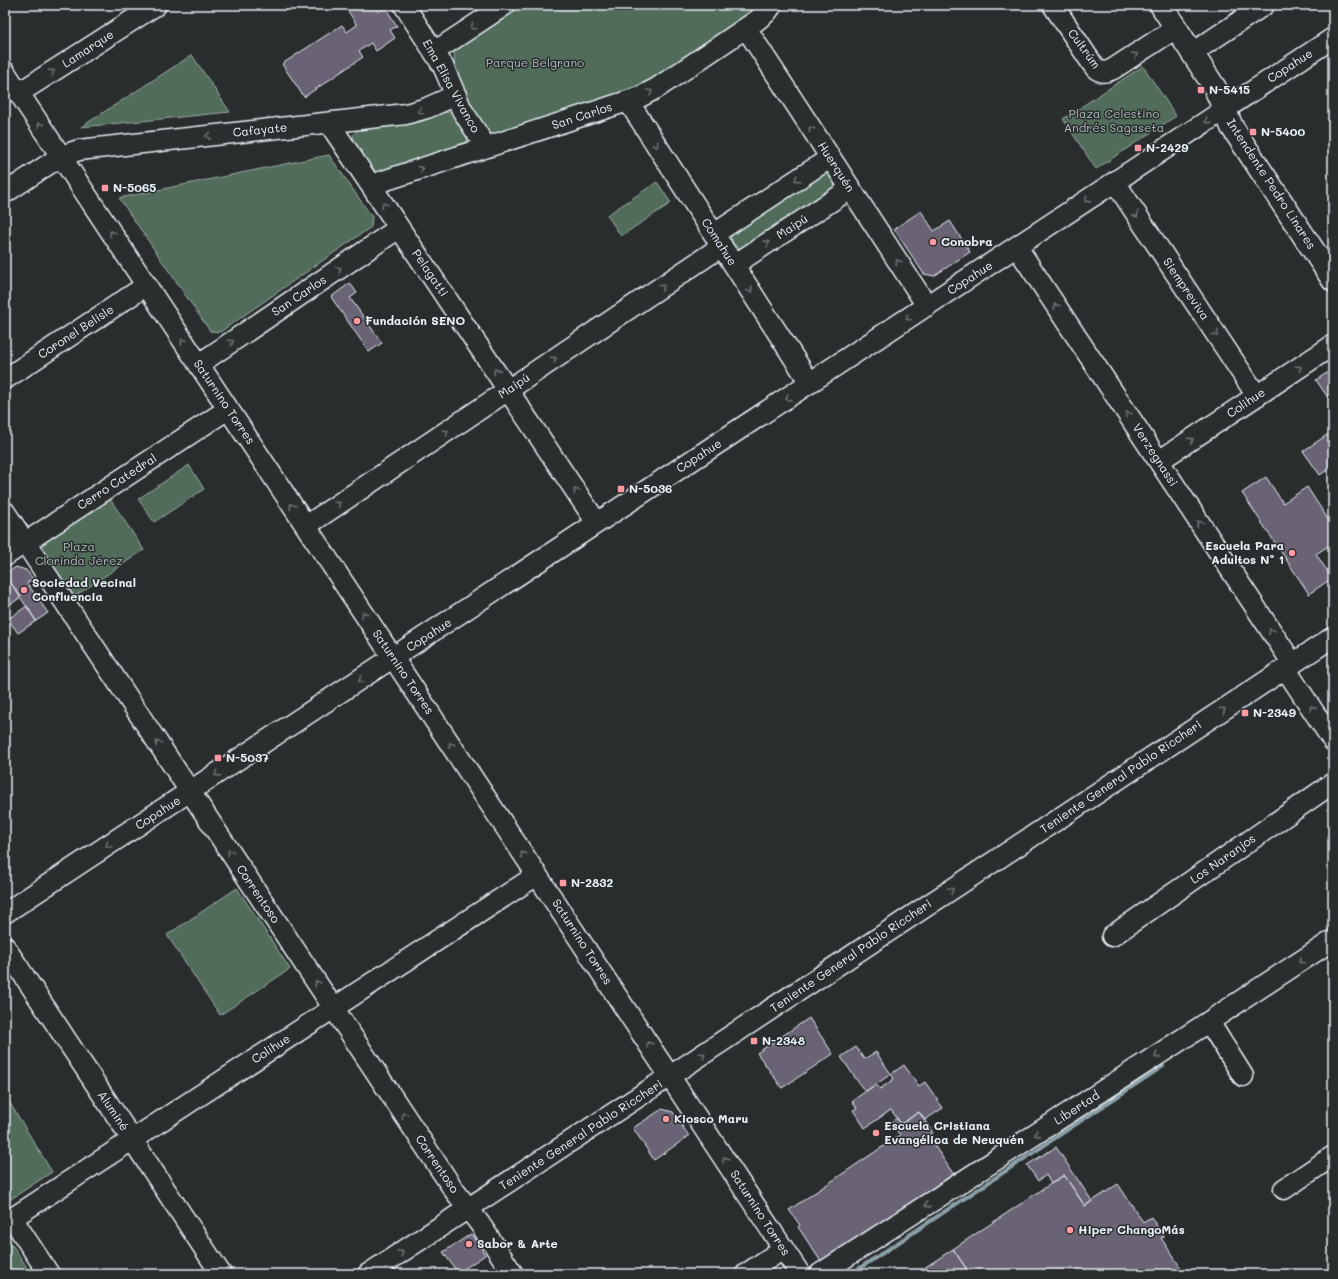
<svg xmlns="http://www.w3.org/2000/svg" width="1338" height="1279" font-family="Mali,sans-serif">
	<style>
		.green { fill: #516c5a; stroke: #9caea9 }
		.lines { fill: none; stroke-linecap: round; stroke-linejoin: round }
		.stream { stroke: #8ca1a9; stroke-width: 4 }
		.building { fill: #6a6375; stroke: #e8f1f8 }
		.minor-casing { stroke: #e8f1f8; stroke-width: 23 }
		.major-casing { stroke: #e8f1f8; stroke-width: 25 }
		.minor { stroke: #2a2d2e; stroke-width: 20 }
		.major { stroke: #2a2d2e; stroke-width: 22 }
		.oneway { stroke: #6c7275 }
		.poi-dot { fill: #ff9aa2; stroke: #2a2d2e; stroke-width: 1.5 }
		.labels { text-anchor: middle; stroke-width: 3; stroke-linejoin: round; paint-order: stroke }
		.street-label { font-size: 12px; fill: #e8f1f8; stroke: #2a2d2e }
		.park-label { font-size: 12px; fill: #acbcb9; stroke: #2a2d2e }
		.poi-label { font-size: 12px; font-weight: bold; fill: #e8f1f8; stroke: #2a2d2e; text-anchor: start }
	</style>
	<rect width="100%" height="100%" fill="#2a2d2e"/>
	<filter id="ink" filterUnits="userSpaceOnUse"><feTurbulence type="fractalNoise" baseFrequency=".025" numOctaves="2"/><feDisplacementMap in="SourceGraphic" scale="8" xChannelSelector="R" yChannelSelector="G"/><feConvolveMatrix kernelMatrix="1 2 1 2 8 2 1 2 1" color-interpolation-filters="sRGB"/></filter>
	<g filter="url(#ink)">
		<path class="green" d="M 517,5 L 766,5 L 652,84 L 493,137 L 485,133 L 456,77 L 454,53 C 458,39 503,14 517,5 Z
			M 192,55 L 230,112 L 81,127 Z
			M 1143,66 L 1176,116 L 1096,169 L 1063,119 Z
			M 449,112 L 453,112 L 469,137 L 466,143 L 379,173 C 370,169 353,144 353,135 L 359,129 L 421,122 L 440,113 Z
			M 329,155 L 372,217 L 371,227 L 220,332 L 210,331 L 119,198 Z
			M 827,171 L 831,173 L 837,182 L 835,190 L 743,249 C 734,248 730,241 732,233 Z
			M 657,182 L 671,203 L 621,236 L 607,215 Z
			M 189,465 L 204,489 L 154,522 L 138,499 Z
			M 108,496 L 144,550 L 69,600 L 37,547 Z
			M 237,888 L 290,969 L 220,1015 L 167,935 Z
			M 5,1095 L 52,1172 L 5,1203 Z
			M 5,1244 L 13,1246 L 31,1274 L 5,1274 Z"/>
		<g class="lines">
			<path class="stream" d="M 851,1274 L 1163,1066"/>
		</g>
		<path class="building" d="M 344,5 L 374,5 L 378,12 L 385,7 L 397,26 L 390,30 L 395,38 L 376,51 L 371,43 L 359,51 L 363,57 L 304,97 L 282,64 L 342,25 L 347,32 L 357,25 Z
			M 921,211 L 934,231 L 950,221 L 970,252 L 934,276 L 924,274 L 894,229 Z
			M 350,283 L 357,293 L 350,298 L 382,343 L 369,352 L 331,297 Z
			M 1333,369 L 1333,405 L 1316,380 Z
			M 1333,431 L 1333,466 L 1320,475 L 1303,451 Z
			M 1266,477 L 1283,503 L 1307,487 L 1333,527 L 1333,543 L 1316,554 L 1332,578 L 1309,594 L 1242,493 Z
			M 16,567 L 26,570 L 33,579 L 27,583 L 48,613 L 36,621 L 5,574 Z
			M 11,583 L 21,597 L 5,608 L 5,588 Z
			M 27,606 L 36,621 L 18,633 L 8,619 Z
			M 809,1018 L 833,1054 L 782,1088 L 757,1053 Z
			M 856,1047 L 864,1059 L 876,1052 L 891,1074 L 865,1092 L 841,1057 Z
			M 904,1065 L 919,1086 L 925,1082 L 943,1108 L 925,1120 L 919,1112 L 901,1124 L 891,1110 L 865,1128 L 853,1110 L 857,1108 L 852,1101 L 876,1084 L 880,1089 L 894,1079 L 891,1074 Z
			M 662,1109 L 673,1112 L 689,1136 L 654,1160 L 633,1128 Z
			M 919,1112 L 933,1133 L 928,1136 L 954,1175 L 822,1263 L 798,1227 L 800,1225 L 789,1210 L 900,1135 L 891,1122 L 897,1118 L 901,1124 Z
			M 1056,1147 L 1092,1201 L 1085,1206 L 1064,1175 L 1051,1184 L 1046,1175 L 1038,1181 L 1027,1165 Z
			M 1064,1175 L 1085,1206 L 1118,1184 L 1143,1222 L 1151,1217 L 1164,1237 L 1161,1238 L 1185,1274 L 970,1274 L 953,1249 Z
			M 471,1234 L 485,1255 L 458,1273 L 443,1252 Z
			M 953,1249 L 970,1274 L 915,1274 Z"/>
		<g class="lines">
			<g class="minor-casing">
				<path id="minor" d="M 404,5 L 443,66 L 462,110 L 486,147
					M 1053,5 L 1093,65 C 1098,73 1105,73 1113,69 L 1176,28
					M 746,28 L 927,306
					M 434,52 L 505,5
					M 1192,53 L 1264,5
					M 5,72 L 537,875 L 800,1274
					M 19,93 L 156,5
					M 628,101 L 810,383
					M 329,123 L 597,523
					M 1115,182 L 1257,396
					M 371,185 L 640,97 L 657,88 L 756,21 L 766,13 L 772,5
					M 5,193 L 61,156 L 79,150 L 406,114 L 427,108 L 456,95
					M 714,234 L 830,158
					M 1017,247 L 1293,664
					M 734,265 L 850,189
					M 199,364 L 399,228
					M 5,379 L 147,285
					M 1159,461 L 1333,345
					M 5,512 L 454,1190 L 480,1224 L 513,1274
					M 306,526 L 722,246
					M 5,556 L 228,409
					M 1285,668 L 1333,741
					M 5,913 L 1333,38
					M 1112,936 L 1333,783
					M 5,947 L 221,1274
					M 1209,1022 L 1243,1076
					M 1284,1189 L 1333,1156
					M 12,1218 L 49,1274
					M 5,1223 L 537,875
					M 368,1274 L 670,1076 L 1333,637
					M 746,1274 L 783,1249
					M 820,1274 L 1190,1034 L 1333,940"/>
			</g>
			<g class="major-casing">
				<path id="major" d="M 1161,5 L 1215,88 L 1232,127 L 1333,280"/>
			</g>
			<use href="#minor" class="minor"/>
			<use href="#major" class="major"/>
		</g>
		<defs><path id="oneway-chevron" d="M-2-3.5L2.5 0L-2 3.5" fill="none" stroke-width="1.6" stroke-linecap="round" stroke-linejoin="round"/></defs>
		<g class="oneway">
			<use href="#oneway-chevron" transform="translate(473 27) rotate(146)"/>
			<use href="#oneway-chevron" transform="translate(1135 55) rotate(-34)"/>
			<use href="#oneway-chevron" transform="translate(52 72) rotate(-33)"/>
			<use href="#oneway-chevron" transform="translate(650 92) rotate(-30)"/>
			<use href="#oneway-chevron" transform="translate(420 111) rotate(161)"/>
			<use href="#oneway-chevron" transform="translate(1207 121) rotate(147)"/>
			<use href="#oneway-chevron" transform="translate(40 125) rotate(-123)"/>
			<use href="#oneway-chevron" transform="translate(811 129) rotate(-123)"/>
			<use href="#oneway-chevron" transform="translate(208 136) rotate(174)"/>
			<use href="#oneway-chevron" transform="translate(656 145) rotate(57)"/>
			<use href="#oneway-chevron" transform="translate(421 169) rotate(-18)"/>
			<use href="#oneway-chevron" transform="translate(797 179) rotate(147)"/>
			<use href="#oneway-chevron" transform="translate(1087 200) rotate(147)"/>
			<use href="#oneway-chevron" transform="translate(384 205) rotate(-124)"/>
			<use href="#oneway-chevron" transform="translate(1136 215) rotate(56)"/>
			<use href="#oneway-chevron" transform="translate(112 233) rotate(-124)"/>
			<use href="#oneway-chevron" transform="translate(767 243) rotate(-33)"/>
			<use href="#oneway-chevron" transform="translate(898 262) rotate(-123)"/>
			<use href="#oneway-chevron" transform="translate(339 269) rotate(-34)"/>
			<use href="#oneway-chevron" transform="translate(662 287) rotate(-34)"/>
			<use href="#oneway-chevron" transform="translate(750 290) rotate(57)"/>
			<use href="#oneway-chevron" transform="translate(1056 306) rotate(-124)"/>
			<use href="#oneway-chevron" transform="translate(908 318) rotate(146)"/>
			<use href="#oneway-chevron" transform="translate(1216 334) rotate(56)"/>
			<use href="#oneway-chevron" transform="translate(183 341) rotate(-123)"/>
			<use href="#oneway-chevron" transform="translate(231 342) rotate(-34)"/>
			<use href="#oneway-chevron" transform="translate(554 359) rotate(-34)"/>
			<use href="#oneway-chevron" transform="translate(1299 368) rotate(-34)"/>
			<use href="#oneway-chevron" transform="translate(496 371) rotate(-124)"/>
			<use href="#oneway-chevron" transform="translate(788 398) rotate(147)"/>
			<use href="#oneway-chevron" transform="translate(1128 414) rotate(-124)"/>
			<use href="#oneway-chevron" transform="translate(446 432) rotate(-34)"/>
			<use href="#oneway-chevron" transform="translate(1191 440) rotate(-34)"/>
			<use href="#oneway-chevron" transform="translate(576 491) rotate(-124)"/>
			<use href="#oneway-chevron" transform="translate(338 504) rotate(-34)"/>
			<use href="#oneway-chevron" transform="translate(292 506) rotate(-123)"/>
			<use href="#oneway-chevron" transform="translate(1199 523) rotate(-123)"/>
			<use href="#oneway-chevron" transform="translate(364 614) rotate(-124)"/>
			<use href="#oneway-chevron" transform="translate(1271 631) rotate(-123)"/>
			<use href="#oneway-chevron" transform="translate(361 680) rotate(147)"/>
			<use href="#oneway-chevron" transform="translate(1312 708) rotate(-123)"/>
			<use href="#oneway-chevron" transform="translate(1223 710) rotate(-34)"/>
			<use href="#oneway-chevron" transform="translate(158 743) rotate(-124)"/>
			<use href="#oneway-chevron" transform="translate(451 745) rotate(-124)"/>
			<use href="#oneway-chevron" transform="translate(217 774) rotate(147)"/>
			<use href="#oneway-chevron" transform="translate(108 845) rotate(147)"/>
			<use href="#oneway-chevron" transform="translate(230 852) rotate(-124)"/>
			<use href="#oneway-chevron" transform="translate(523 854) rotate(-124)"/>
			<use href="#oneway-chevron" transform="translate(951 890) rotate(-34)"/>
			<use href="#oneway-chevron" transform="translate(1301 961) rotate(146)"/>
			<use href="#oneway-chevron" transform="translate(317 983) rotate(-124)"/>
			<use href="#oneway-chevron" transform="translate(649 1044) rotate(-123)"/>
			<use href="#oneway-chevron" transform="translate(703 1055) rotate(-34)"/>
			<use href="#oneway-chevron" transform="translate(1157 1056) rotate(147)"/>
			<use href="#oneway-chevron" transform="translate(404 1115) rotate(-124)"/>
			<use href="#oneway-chevron" transform="translate(1037 1134) rotate(147)"/>
			<use href="#oneway-chevron" transform="translate(725 1159) rotate(-123)"/>
			<use href="#oneway-chevron" transform="translate(927 1205) rotate(147)"/>
			<use href="#oneway-chevron" transform="translate(401 1253) rotate(-33)"/>
		</g>
	</g>
	<g class="poi-dot">
		<rect x="1197" y="86" width="8" height="8" rx="2"/>
		<rect x="1249" y="128" width="8" height="8" rx="2"/>
		<rect x="1134" y="144" width="8" height="8" rx="2"/>
		<rect x="101" y="184" width="8" height="8" rx="2"/>
		<circle cx="933" cy="242" r="4"/>
		<circle cx="357" cy="321" r="4"/>
		<rect x="617" y="485" width="8" height="8" rx="2"/>
		<circle cx="1292" cy="553" r="4"/>
		<circle cx="24" cy="590" r="4"/>
		<rect x="1241" y="709" width="8" height="8" rx="2"/>
		<rect x="214" y="754" width="8" height="8" rx="2"/>
		<rect x="559" y="879" width="8" height="8" rx="2"/>
		<rect x="750" y="1037" width="8" height="8" rx="2"/>
		<circle cx="666" cy="1119" r="4"/>
		<circle cx="876" cy="1133" r="4"/>
		<circle cx="1070" cy="1230" r="4"/>
		<circle cx="469" cy="1244" r="4"/>
	</g>
	<g class="labels">
		<g class="street-label">
			<text transform="translate(88 49) rotate(-33)" y="4">Lamarque</text>
			<text transform="translate(1084 49) rotate(54)" y="4">Cultrúm</text>
			<text transform="translate(1290 66) rotate(-33)" y="4">Copahue</text>
			<text transform="translate(451 86) rotate(61)" y="4">Ema Elisa Vivanco</text>
			<text transform="translate(582 116) rotate(-18)" y="4">San Carlos</text>
			<text transform="translate(260 130) rotate(-6)" y="4">Cafayate</text>
			<text transform="translate(836 167) rotate(57)" y="4">Huerquén</text>
			<text transform="translate(1271 184) rotate(57)" y="4">Intendente Pedro Linares</text>
			<text transform="translate(792 227) rotate(-33)" y="4">Maipú</text>
			<text transform="translate(719 242) rotate(57)" y="4">Comahue</text>
			<text transform="translate(430 273) rotate(56)" y="4">Pelagatti</text>
			<text transform="translate(970 278) rotate(-33)" y="4">Copahue</text>
			<text transform="translate(1186 289) rotate(56)" y="4">Siempreviva</text>
			<text transform="translate(299 296) rotate(-34)" y="4">San Carlos</text>
			<text transform="translate(76 332) rotate(-33)" y="4">Coronel Belisle</text>
			<text transform="translate(514 386) rotate(-34)" y="4">Maipú</text>
			<text transform="translate(224 402) rotate(56)" y="4">Saturnino Torres</text>
			<text transform="translate(1246 403) rotate(-34)" y="4">Colihue</text>
			<text transform="translate(1155 455) rotate(57)" y="4">Verzegnassi</text>
			<text transform="translate(699 456) rotate(-33)" y="4">Copahue</text>
			<text transform="translate(117 482) rotate(-33)" y="4">Cerro Catedral</text>
			<text transform="translate(429 635) rotate(-33)" y="4">Copahue</text>
			<text transform="translate(403 672) rotate(56)" y="4">Saturnino Torres</text>
			<text transform="translate(1121 777) rotate(-34)" y="4">Teniente General Pablo Riccheri</text>
			<text transform="translate(158 813) rotate(-33)" y="4">Copahue</text>
			<text transform="translate(1223 859) rotate(-35)" y="4">Los Naranjos</text>
			<text transform="translate(258 894) rotate(56)" y="4">Correntoso</text>
			<text transform="translate(582 942) rotate(57)" y="4">Saturnino Torres</text>
			<text transform="translate(851 956) rotate(-34)" y="4">Teniente General Pablo Riccheri</text>
			<text transform="translate(271 1049) rotate(-33)" y="4">Colihue</text>
			<text transform="translate(1077 1108) rotate(-33)" y="4">Libertad</text>
			<text transform="translate(113 1111) rotate(56)" y="4">Aluminé</text>
			<text transform="translate(581 1135) rotate(-33)" y="4">Teniente General Pablo Riccheri</text>
			<text transform="translate(437 1164) rotate(56)" y="4">Correntoso</text>
			<text transform="translate(760 1213) rotate(57)" y="4">Saturnino Torres</text>
		</g>
		<g class="park-label">
			<text x="535" y="67">Parque Belgrano</text>
			<text x="1114" y="118">Plaza Celestino<tspan x="1114" dy="14">Andrés Sagaseta</tspan></text>
			<text x="79" y="551">Plaza<tspan x="79" dy="14">Clorinda Jérez</tspan></text>
		</g>
		<g class="poi-label">
			<text x="1209" y="94">N-5415</text>
			<text x="1261" y="136">N-5400</text>
			<text x="1146" y="152">N-2429</text>
			<text x="113" y="192">N-5065</text>
			<text x="941" y="246">Conobra</text>
			<text x="365" y="325">Fundación SENO</text>
			<text x="629" y="493">N-5036</text>
			<text x="1284" y="550" text-anchor="end">Escuela Para<tspan x="1284" dy="14">Adultos N° 1</tspan></text>
			<text x="32" y="587">Sociedad Vecinal<tspan x="32" dy="14">Confluencia</tspan></text>
			<text x="1253" y="717">N-2349</text>
			<text x="226" y="762">N-5037</text>
			<text x="571" y="887">N-2832</text>
			<text x="762" y="1045">N-2348</text>
			<text x="674" y="1123">Kiosco Maru</text>
			<text x="884" y="1130">Escuela Cristiana<tspan x="884" dy="14">Evangélica de Neuquén</tspan></text>
			<text x="1078" y="1234">Hiper ChangoMás</text>
			<text x="477" y="1248">Sabor &amp; Arte</text>
		</g>
	</g>
	<rect width="1338" height="1279" fill="none" stroke="#2a2d2e" stroke-width="20"/>
	<rect x="10" y="10" width="1318" height="1259" fill="none" stroke="#e8f1f8" stroke-width="1.5" filter="url(#ink)"/>
</svg>
